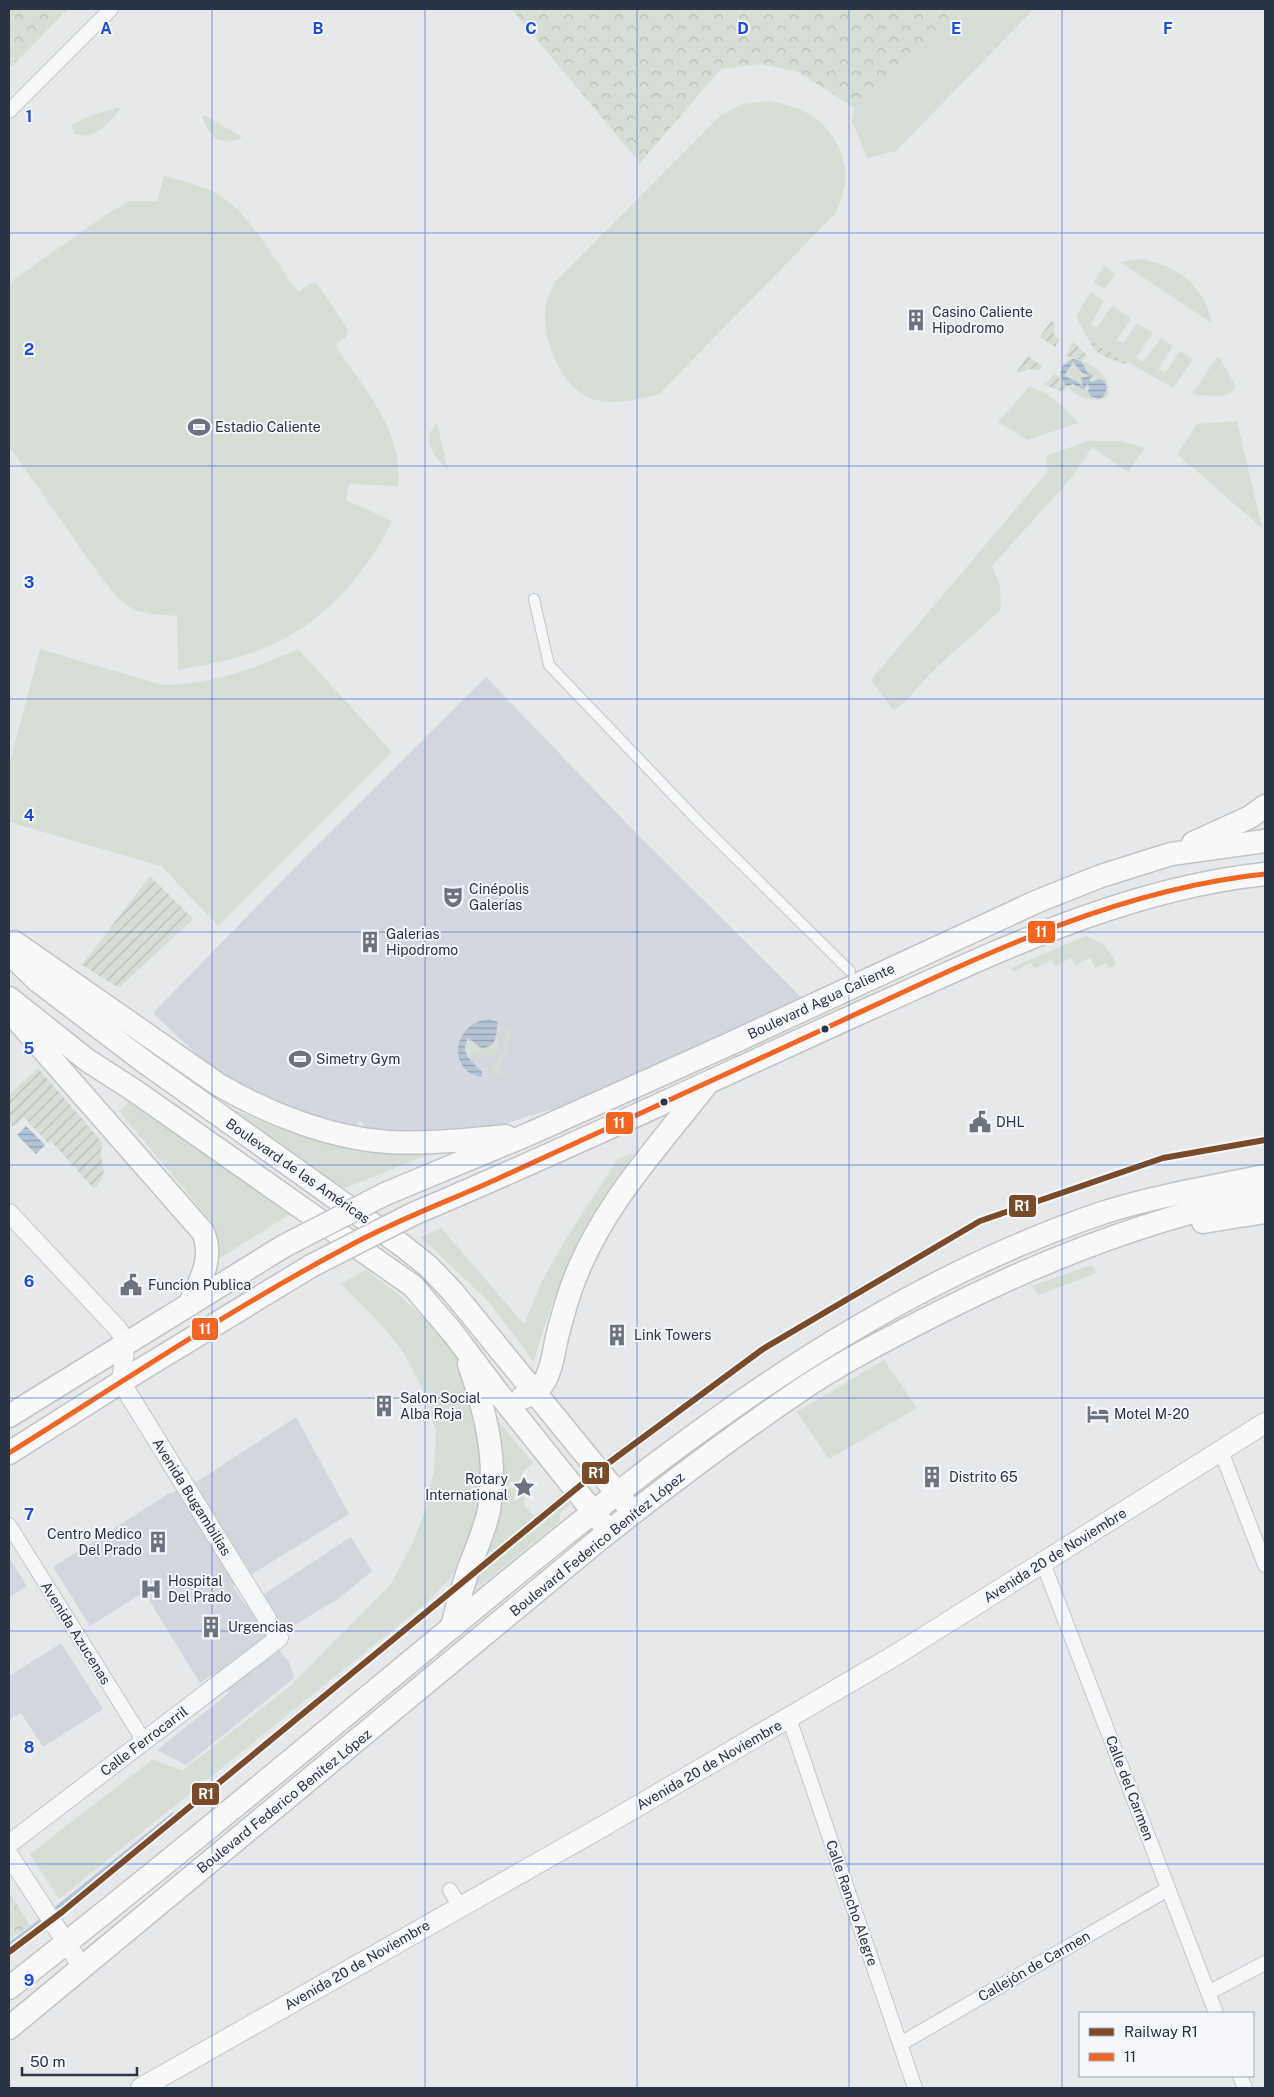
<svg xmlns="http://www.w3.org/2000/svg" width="1274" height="2097" font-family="'Public Sans',sans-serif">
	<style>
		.built { fill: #d4d7dd }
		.grass { fill: #d6ded6 }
		.park { fill: url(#park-crowns) }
		.garden { fill: url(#garden-furrows) }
		.water { fill: url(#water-rules); fill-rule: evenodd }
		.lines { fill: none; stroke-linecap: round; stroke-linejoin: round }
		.stream { stroke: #b4c4d5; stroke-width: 4.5 }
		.pedestrian-casing { stroke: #c4c6c8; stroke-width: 12 }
		.minor-casing { stroke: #c4c6c8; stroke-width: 16 }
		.tertiary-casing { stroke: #c4c6c8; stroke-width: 20 }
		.secondary-casing { stroke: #c4c6c8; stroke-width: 22 }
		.primary-casing { stroke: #c2c5c8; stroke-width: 25 }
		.pedestrian { stroke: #f5f6f7; stroke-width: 10 }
		.minor { stroke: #f5f6f7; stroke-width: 14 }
		.tertiary { stroke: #f5f6f7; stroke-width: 18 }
		.secondary { stroke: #f8f8f8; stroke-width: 20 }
		.primary { stroke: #f8f8f8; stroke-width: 22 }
		.primary-bridge-casing { stroke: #c2c5c8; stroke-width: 25; stroke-linecap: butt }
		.primary-bridge { stroke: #f8f8f8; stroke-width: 22 }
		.bus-1-casing { stroke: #f4f6f9; stroke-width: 9 }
		.bus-1 { stroke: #f26522; stroke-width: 5 }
		.rail-1-casing { stroke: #f4f6f9; stroke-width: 10 }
		.rail-1 { stroke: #7a4b2a; stroke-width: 6 }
		.grid { fill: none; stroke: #1d4ed8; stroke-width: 1; stroke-opacity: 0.55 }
		.bus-dot { fill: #2b3445; stroke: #f4f6f9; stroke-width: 2 }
		.labels { text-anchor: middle; stroke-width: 4; stroke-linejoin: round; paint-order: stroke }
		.poi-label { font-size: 14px; fill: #2b3445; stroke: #f4f6f9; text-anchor: start }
		.street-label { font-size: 14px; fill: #2b3445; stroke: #f4f6f9 }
		.grid-label { font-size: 16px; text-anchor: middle; font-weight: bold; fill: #1d4ed8; stroke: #f4f6f9; stroke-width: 4; stroke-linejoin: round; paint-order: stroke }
		.line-badge { stroke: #f4f6f9; stroke-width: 2 }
		.badge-label { font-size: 14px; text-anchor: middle; font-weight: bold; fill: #fff }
	</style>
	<defs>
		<pattern id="park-crowns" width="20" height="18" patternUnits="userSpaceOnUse" patternTransform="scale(1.25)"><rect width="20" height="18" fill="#d6ded6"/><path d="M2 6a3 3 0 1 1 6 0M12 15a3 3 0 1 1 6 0" fill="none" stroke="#b8bfb9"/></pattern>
		<pattern id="garden-furrows" width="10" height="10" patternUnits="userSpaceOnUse" patternTransform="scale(1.25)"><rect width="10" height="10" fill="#d6ded6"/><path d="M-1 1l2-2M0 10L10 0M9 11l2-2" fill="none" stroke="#b8bfb9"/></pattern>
		<pattern id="water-rules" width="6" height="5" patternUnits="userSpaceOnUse" patternTransform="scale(1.25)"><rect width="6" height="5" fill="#b4c4d5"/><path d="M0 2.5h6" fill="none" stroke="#93a0af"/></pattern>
	</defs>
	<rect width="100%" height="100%" fill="#e6e8ea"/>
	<path class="built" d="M 486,677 L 635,832 L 802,998 L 565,1105 L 459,1138 L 375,1136 L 360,1121 L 351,1129 L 258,1101 L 233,1078 L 228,1084 L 153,1013 L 307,855 Z
		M 296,1417 L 349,1514 L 233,1586 L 246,1606 L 351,1537 L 372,1571 L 338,1599 L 291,1627 L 288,1624 L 268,1638 L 289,1662 L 294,1678 L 186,1765 L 157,1750 L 229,1693 L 211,1675 L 200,1683 L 144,1592 L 90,1626 L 53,1567 L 168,1494 L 201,1479 Z
		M 10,1559 L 27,1586 L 9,1597 L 9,1560 Z
		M 61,1643 L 103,1709 L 43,1747 L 21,1713 L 9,1720 L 9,1676 Z"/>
	<path class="grass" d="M 957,9 L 1034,9 L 896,151 L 867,158 L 852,121 L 855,108 Z
		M 769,101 C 784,104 798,107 812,116 C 834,129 851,164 844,189 C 842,198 838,206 835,214 L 659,394 C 636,400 606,408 584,395 C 558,380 540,333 546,304 C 548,296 552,289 555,282 L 722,114 L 743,104 Z
		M 122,107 C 110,121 94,143 74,133 L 71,125 L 92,115 Z
		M 202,115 L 206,116 L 242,137 C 222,149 207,136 202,115 Z
		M 164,176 C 184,182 208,186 225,199 C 252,218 278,265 298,292 L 311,283 L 317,284 L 348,329 L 346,337 L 335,345 C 363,388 404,431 398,486 L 349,484 L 346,500 L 392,521 C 364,577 322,625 262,649 C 235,660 206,665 178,670 L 177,616 L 152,614 L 134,610 L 119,599 L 100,576 L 9,446 L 9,283 L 110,212 L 130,201 L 157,201 Z
		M 1138,259 C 1176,264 1204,285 1212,323 L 1120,262 Z
		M 1104,266 L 1115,274 L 1105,289 L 1094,282 Z
		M 1091,292 L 1104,301 L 1091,324 L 1097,327 L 1112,306 L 1131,318 L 1117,340 L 1123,343 L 1137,323 L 1153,333 L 1136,358 L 1143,362 L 1161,338 L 1173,346 L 1158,369 L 1165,373 L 1180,351 L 1193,359 L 1173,388 L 1088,339 L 1076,316 Z
		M 1218,356 L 1236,386 C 1229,401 1207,395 1192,394 Z
		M 1071,358 C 1088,360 1114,376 1108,396 C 1091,408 1068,392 1059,376 L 1062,365 Z
		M 1029,387 C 1051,393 1063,406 1078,423 L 1028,440 L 998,422 Z
		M 1237,421 L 1262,528 L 1177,454 L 1197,424 Z
		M 437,423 L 448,470 C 435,458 420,439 437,423 Z
		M 1088,441 L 1120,441 L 1145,448 L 1128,472 L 1092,447 L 1073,476 L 992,566 L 1000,586 L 1001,609 C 978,632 952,652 929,675 C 917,686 908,703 893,710 L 871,680 L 1048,471 L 1046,456 Z
		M 40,649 L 162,685 C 211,685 254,669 298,649 L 392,752 L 218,926 L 161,866 L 9,822 L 9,765 Z
		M 1086,936 L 1104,945 L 1117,964 L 1109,968 L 1106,963 L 1095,968 L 1090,958 L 1075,965 L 1071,958 L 1055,966 L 1051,960 L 1034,969 L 1031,963 L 1013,972 L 1011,968 Z
		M 507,1027 L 512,1035 C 506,1042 509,1053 499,1065 L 502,1074 L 494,1076 L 491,1067 L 505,1049 L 504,1031 Z
		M 497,1035 C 499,1044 499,1057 486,1057 C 482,1057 480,1054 475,1054 L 468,1058 L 465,1051 L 468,1038 L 493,1045 Z
		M 213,1101 L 274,1126 L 311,1138 L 442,1149 L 343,1189 Z
		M 129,1102 L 290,1214 L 220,1258 L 215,1226 L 119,1111 Z
		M 635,1152 C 620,1176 603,1199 589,1223 C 566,1267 547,1313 534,1362 L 489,1302 L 421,1237 L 441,1228 L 524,1324 L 542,1281 L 567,1237 L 618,1159 Z
		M 1091,1265 L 1097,1273 L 1038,1295 L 1032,1286 Z
		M 366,1270 L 399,1295 L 428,1322 L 458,1358 L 468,1380 L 484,1460 L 479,1513 L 460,1560 L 450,1578 L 430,1600 L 59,1899 L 30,1854 L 153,1759 L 182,1771 L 290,1686 L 391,1584 L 412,1545 L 426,1508 L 434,1470 L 436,1431 L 422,1387 L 402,1350 L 373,1316 L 341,1284 Z
		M 884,1360 L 917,1408 L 829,1459 L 797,1412 Z
		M 496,1418 L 533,1463 L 524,1471 L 524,1478 L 519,1480 L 516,1485 L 504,1484 L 502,1444 Z
		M 504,1488 L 516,1488 L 518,1493 L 524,1496 L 524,1505 L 534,1516 L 562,1493 L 570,1504 L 560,1513 L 560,1521 L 470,1594 L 480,1561 L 485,1557 L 497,1526 Z"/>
	<path class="park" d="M 9,9 L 68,9 L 11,67 L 9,65 Z
		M 511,9 L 957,9 L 855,108 L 798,72 L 761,64 L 721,69 L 640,163 Z
		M 9,1893 L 30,1925 L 9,1940 Z"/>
	<path class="garden" d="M 1051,321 L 1055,323 L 1054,334 L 1059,340 L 1055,347 L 1040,337 Z
		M 1088,339 L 1128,363 L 1122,364 C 1105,355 1098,358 1088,339 Z
		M 1073,342 L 1086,354 L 1084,361 L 1066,356 Z
		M 1028,356 L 1042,366 L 1038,371 L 1030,369 L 1018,373 L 1017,371 Z
		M 1054,372 L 1067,387 L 1063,392 L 1043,384 L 1051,379 Z
		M 150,876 L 193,919 L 119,988 L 82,965 Z
		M 38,1068 L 103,1143 C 95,1163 114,1170 94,1189 L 51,1141 L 48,1143 L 24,1117 L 13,1127 L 9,1122 L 9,1095 Z"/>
	<path class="water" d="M 1073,359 L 1081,361 L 1087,372 L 1094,376 L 1089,379 L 1091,382 L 1099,379 L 1104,381 L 1107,387 L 1104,396 L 1099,399 L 1090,396 L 1088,391 L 1090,387 L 1087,384 L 1084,390 L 1073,384 L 1067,386 C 1061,380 1060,375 1063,366 ZM 1073,362 L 1082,373 L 1090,376 L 1081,378 L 1083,387 L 1077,381 L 1064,376 Z
		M 489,1019 L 498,1022 C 495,1035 499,1047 481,1048 L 468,1038 C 459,1054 473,1062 482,1072 L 482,1077 C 448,1073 450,1024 489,1019 Z
		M 26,1126 L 45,1145 L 36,1154 L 17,1135 Z"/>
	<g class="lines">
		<path class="stream" d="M 51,1913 L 173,1815
			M 9,1945 L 45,1918"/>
		<g class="pedestrian-casing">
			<path id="pedestrian" d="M 534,599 L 549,665 L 699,822 L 850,971"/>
		</g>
		<g class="minor-casing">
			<path id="minor" d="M 9,111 L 111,9
				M 1221,1451 L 1265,1565
				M 9,1525 L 144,1741
				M 1043,1563 L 1216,2013
				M 789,1718 L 915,2088
				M 450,1890 L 460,1907
				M 1208,1993 L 1265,1963
				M 900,2044 L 1168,1889
				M 1240,2076 L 1245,2088"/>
		</g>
		<g class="tertiary-casing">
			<path id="tertiary" d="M 9,1213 L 118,1329 L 126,1342 L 121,1382 L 279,1638 L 9,1844
				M 9,1855 L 82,1967"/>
		</g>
		<g class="secondary-casing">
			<path id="secondary" d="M 141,2088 L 607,1824 L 894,1656 L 1265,1423"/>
		</g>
		<g class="primary-casing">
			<path id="primary" d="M 1193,843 L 1250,817 L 1265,806
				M 14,942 L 219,1085 C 269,1114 330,1138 388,1142 C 427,1144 467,1140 506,1136
				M 9,953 L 38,981 L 142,1060 L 403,1246 L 428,1266 L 452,1291 L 626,1504
				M 9,998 L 87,1060 L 135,1091 L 413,1286 L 453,1333 L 499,1394 L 603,1524
				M 11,1013 L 203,1232 C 214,1257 201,1280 190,1303
				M 385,1194 L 529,1134 L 725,1046 L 1038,901 L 1101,876 L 1171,854 L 1265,841
				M 413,1214 C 568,1149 720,1076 873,1007 C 1001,950 1124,889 1265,874
				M 1203,1222 L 1265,1212
				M 522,1398 C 552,1390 552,1357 558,1333 C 562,1318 566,1303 571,1289 C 598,1210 657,1148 707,1084
				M 9,1416 L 284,1246
				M 9,1453 L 137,1372 L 311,1266
				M 452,1627 C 457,1607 462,1587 469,1568 C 476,1549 485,1530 489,1510 C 498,1459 485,1411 469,1364
				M 9,1988 C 151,1877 289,1762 428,1647 C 634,1476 845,1300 1102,1213 C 1155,1196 1211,1187 1265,1176
				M 9,2028 L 596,1542 C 664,1488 735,1434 808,1385 C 851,1357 897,1334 942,1311 C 1045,1259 1152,1217 1265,1195"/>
		</g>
		<use href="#pedestrian" class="pedestrian"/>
		<use href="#minor" class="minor"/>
		<use href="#tertiary" class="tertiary"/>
		<use href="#secondary" class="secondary"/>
		<use href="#primary" class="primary"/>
		<g class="primary-bridge-casing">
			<path id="primary-bridge" d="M 284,1246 L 385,1194
				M 311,1266 L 413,1214"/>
		</g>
		<use href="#primary-bridge" class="primary-bridge"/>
		<g class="bus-1-casing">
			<path id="bus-1" d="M 9,1453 C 121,1383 232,1308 349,1246 C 397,1220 446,1202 495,1180 C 597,1134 698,1086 800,1040 C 949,972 1100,891 1265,874"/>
		</g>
		<use href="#bus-1" class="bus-1"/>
		<g class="rail-1-casing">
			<path id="rail-1" d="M 9,1952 L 62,1912 L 599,1470 L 763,1349 L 980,1221 L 1163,1158 L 1265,1140"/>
		</g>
		<use href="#rail-1" class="rail-1"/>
	</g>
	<path class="grid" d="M 212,9 L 212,2088M 425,9 L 425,2088M 637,9 L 637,2088M 849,9 L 849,2088M 1062,9 L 1062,2088M 9,233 L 1265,233M 9,466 L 1265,466M 9,699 L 1265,699M 9,932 L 1265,932M 9,1165 L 1265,1165M 9,1398 L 1265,1398M 9,1631 L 1265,1631M 9,1864 L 1265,1864"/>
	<defs>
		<g id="building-bare" transform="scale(1.725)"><path d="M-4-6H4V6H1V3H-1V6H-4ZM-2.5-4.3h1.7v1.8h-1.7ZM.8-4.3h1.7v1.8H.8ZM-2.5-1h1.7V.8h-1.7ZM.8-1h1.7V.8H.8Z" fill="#6c737f" stroke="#f4f6f9" stroke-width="2.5" paint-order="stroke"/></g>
		<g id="stadium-bare" transform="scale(1.725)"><path d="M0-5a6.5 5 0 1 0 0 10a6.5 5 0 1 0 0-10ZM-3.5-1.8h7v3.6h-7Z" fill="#6c737f" stroke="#f4f6f9" stroke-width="2.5" paint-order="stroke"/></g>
		<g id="theatre-bare" transform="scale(1.725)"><path d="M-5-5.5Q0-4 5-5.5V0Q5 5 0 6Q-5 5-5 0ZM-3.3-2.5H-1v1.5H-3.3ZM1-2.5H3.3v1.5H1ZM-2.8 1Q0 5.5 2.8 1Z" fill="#6c737f" stroke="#f4f6f9" stroke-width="2.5" paint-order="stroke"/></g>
		<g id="civic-bare" transform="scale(1.725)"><path d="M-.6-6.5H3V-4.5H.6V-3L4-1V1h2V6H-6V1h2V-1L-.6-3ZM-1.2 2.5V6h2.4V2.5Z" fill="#6c737f" stroke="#f4f6f9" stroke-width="2.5" paint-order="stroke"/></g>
		<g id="hotel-bare" transform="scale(1.725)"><path d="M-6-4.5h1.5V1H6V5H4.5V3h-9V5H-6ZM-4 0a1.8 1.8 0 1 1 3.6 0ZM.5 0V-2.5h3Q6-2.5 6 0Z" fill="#6c737f" stroke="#f4f6f9" stroke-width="2.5" paint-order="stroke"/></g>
		<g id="sight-bare" transform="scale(1.725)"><path d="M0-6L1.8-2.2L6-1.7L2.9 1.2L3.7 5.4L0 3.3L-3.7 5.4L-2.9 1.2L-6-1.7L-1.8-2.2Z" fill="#6c737f" stroke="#f4f6f9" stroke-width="2.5" paint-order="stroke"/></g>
		<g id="hospital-bare" transform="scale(1.725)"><path d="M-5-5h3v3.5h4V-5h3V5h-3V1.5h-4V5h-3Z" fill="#6c737f" stroke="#f4f6f9" stroke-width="2.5" paint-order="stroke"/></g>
	</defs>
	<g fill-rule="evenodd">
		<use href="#building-bare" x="916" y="320"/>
		<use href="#stadium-bare" x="199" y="427"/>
		<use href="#theatre-bare" x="453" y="897"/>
		<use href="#building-bare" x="370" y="942"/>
		<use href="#stadium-bare" x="300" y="1059"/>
		<use href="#civic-bare" x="980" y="1122"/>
		<use href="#civic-bare" x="131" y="1285"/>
		<use href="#building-bare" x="617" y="1335"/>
		<use href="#building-bare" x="384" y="1406"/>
		<use href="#hotel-bare" x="1098" y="1414"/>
		<use href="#building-bare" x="932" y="1477"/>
		<use href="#sight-bare" x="524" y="1487"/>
		<use href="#building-bare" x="158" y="1542"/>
		<use href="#hospital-bare" x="151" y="1589"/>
		<use href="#building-bare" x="211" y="1627"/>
	</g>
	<g class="bus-dot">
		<circle cx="825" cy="1029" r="4.5"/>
		<circle cx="664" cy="1102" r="4.5"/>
	</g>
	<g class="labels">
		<g class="poi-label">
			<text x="932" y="317">Casino Caliente<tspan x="932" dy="16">Hipodromo</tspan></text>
			<text x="215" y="432">Estadio Caliente</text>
			<text x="469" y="894">Cinépolis<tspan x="469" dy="16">Galerías</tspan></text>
			<text x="386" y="939">Galerias<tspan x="386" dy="16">Hipodromo</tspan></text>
			<text x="316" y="1064">Simetry Gym</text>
			<text x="996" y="1127">DHL</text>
			<text x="148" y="1290">Funcion Publica</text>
			<text x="634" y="1340">Link Towers</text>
			<text x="400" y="1403">Salon Social<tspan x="400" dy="16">Alba Roja</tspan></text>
			<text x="1114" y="1419">Motel M-20</text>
			<text x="949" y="1482">Distrito 65</text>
			<text x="508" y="1484" text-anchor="end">Rotary<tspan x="508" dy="16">International</tspan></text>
			<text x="142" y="1539" text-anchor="end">Centro Medico<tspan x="142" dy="16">Del Prado</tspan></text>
			<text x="168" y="1586">Hospital<tspan x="168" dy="16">Del Prado</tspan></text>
			<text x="228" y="1632">Urgencias</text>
		</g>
		<g class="street-label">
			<text transform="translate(821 1001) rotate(-25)" y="5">Boulevard Agua Caliente</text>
			<text transform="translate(298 1171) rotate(35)" y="5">Boulevard de las Américas</text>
			<text transform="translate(192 1497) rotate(58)" y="5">Avenida Bugambilias</text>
			<text transform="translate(597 1544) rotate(-39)" y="5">Boulevard Federico Benítez López</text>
			<text transform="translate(1055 1555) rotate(-32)" y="5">Avenida 20 de Noviembre</text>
			<text transform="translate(76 1633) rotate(58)" y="5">Avenida Azucenas</text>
			<text transform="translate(144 1741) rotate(-37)" y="5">Calle Ferrocarril</text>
			<text transform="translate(709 1765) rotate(-30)" y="5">Avenida 20 de Noviembre</text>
			<text transform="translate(1130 1788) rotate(69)" y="5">Calle del Carmen</text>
			<text transform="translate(284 1801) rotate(-39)" y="5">Boulevard Federico Benítez López</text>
			<text transform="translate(852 1903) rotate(71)" y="5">Calle Rancho Alegre</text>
			<text transform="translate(357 1965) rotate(-30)" y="5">Avenida 20 de Noviembre</text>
			<text transform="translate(1034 1966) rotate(-30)" y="5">Callejón de Carmen</text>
		</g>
	</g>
	<g class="grid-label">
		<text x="106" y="34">A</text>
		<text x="318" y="34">B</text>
		<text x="531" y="34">C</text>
		<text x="743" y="34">D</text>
		<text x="956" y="34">E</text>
		<text x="1168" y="34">F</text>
		<text x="29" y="122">1</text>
		<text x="29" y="355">2</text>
		<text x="29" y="588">3</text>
		<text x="29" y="821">4</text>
		<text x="29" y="1054">5</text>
		<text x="29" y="1287">6</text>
		<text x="29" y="1520">7</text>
		<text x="29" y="1753">8</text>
		<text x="29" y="1986">9</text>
	</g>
	<g class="line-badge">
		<rect x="1027" y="920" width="29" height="24" rx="5" fill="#f26522"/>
		<rect x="605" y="1111" width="29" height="24" rx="5" fill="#f26522"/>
		<rect x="1008" y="1194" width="29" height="24" rx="5" fill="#7a4b2a"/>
		<rect x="191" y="1317" width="28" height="24" rx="5" fill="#f26522"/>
		<rect x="581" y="1461" width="29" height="24" rx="5" fill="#7a4b2a"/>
		<rect x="191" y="1782" width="29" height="24" rx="5" fill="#7a4b2a"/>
	</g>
	<g class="badge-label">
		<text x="1041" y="937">11</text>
		<text x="619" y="1128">11</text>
		<text x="1022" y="1211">R1</text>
		<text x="205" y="1334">11</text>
		<text x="596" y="1478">R1</text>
		<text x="206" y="1799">R1</text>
	</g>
	<rect width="1274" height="2097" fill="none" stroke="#2b3445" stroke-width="20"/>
	<rect x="1079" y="2012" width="175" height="65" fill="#f4f6f9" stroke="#a4a8b1"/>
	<rect x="1089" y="2028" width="25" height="8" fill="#7a4b2a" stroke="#a4a8b1"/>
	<text x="1124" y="2037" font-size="15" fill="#2b3445">Railway R1</text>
	<rect x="1089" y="2053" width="25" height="8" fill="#f26522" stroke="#a4a8b1"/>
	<text x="1124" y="2062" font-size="15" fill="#2b3445">11</text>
	<path d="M22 2067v8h115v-8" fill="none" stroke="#2b3445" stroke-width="2.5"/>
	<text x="30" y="2067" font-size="15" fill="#2b3445" stroke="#f4f6f9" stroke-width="4" paint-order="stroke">50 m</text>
</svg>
